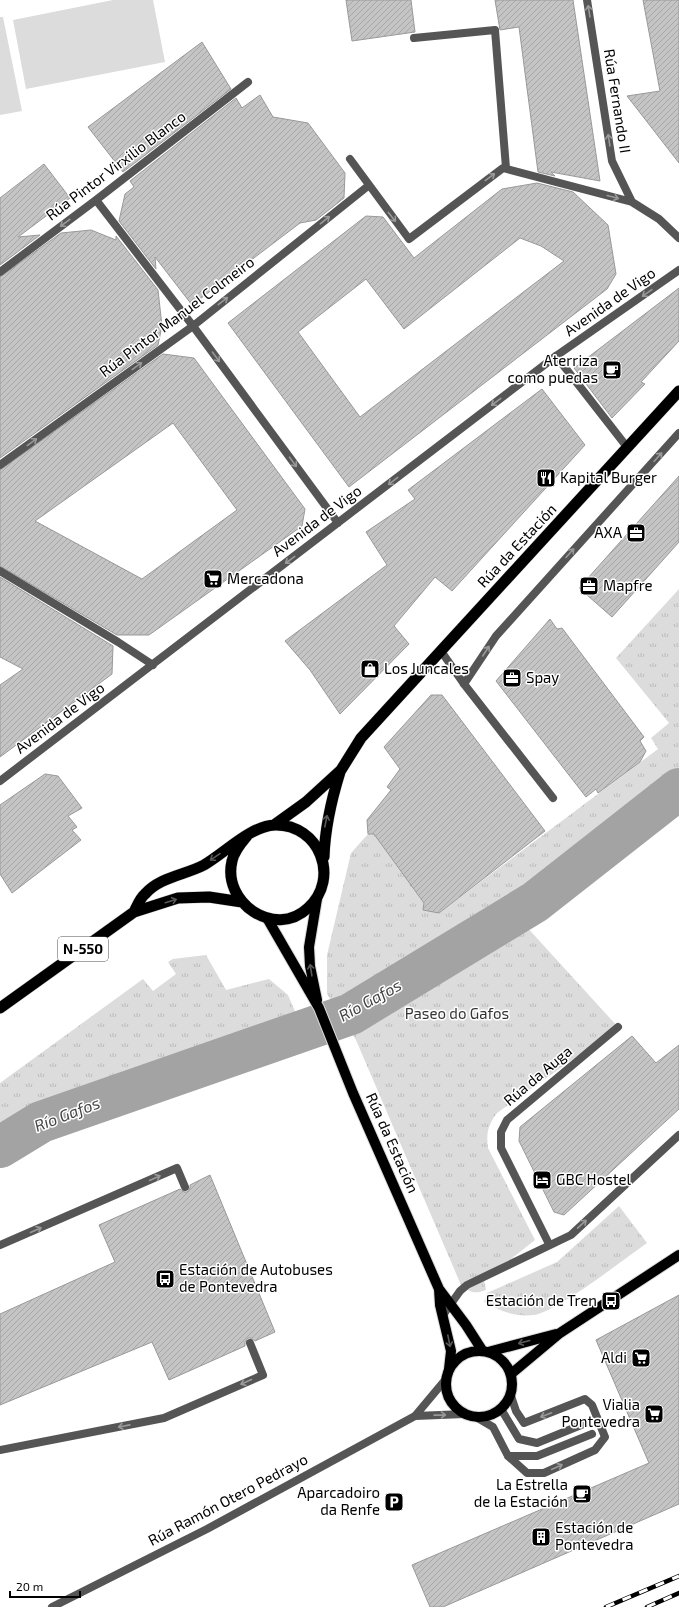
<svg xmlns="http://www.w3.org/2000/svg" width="679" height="1607" font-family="'Exo 2',sans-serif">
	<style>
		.grass { fill: url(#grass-tufts) }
		.garden { fill: #dcdcdc }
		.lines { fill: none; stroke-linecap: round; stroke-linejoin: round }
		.river { stroke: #a3a3a3; stroke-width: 42 }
		.building { fill: url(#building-hatch); stroke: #999; fill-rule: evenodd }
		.primary-casing { stroke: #dbdbdb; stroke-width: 12 }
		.trunk-casing { stroke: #dbdbdb; stroke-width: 12 }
		.service { stroke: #555; stroke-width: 8 }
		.pedestrian { stroke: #555; stroke-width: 8 }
		.minor { stroke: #555; stroke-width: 8 }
		.primary { stroke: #000; stroke-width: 10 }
		.trunk { stroke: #000; stroke-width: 11 }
		.rail-casing { stroke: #000; stroke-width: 4.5 }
		.rail { stroke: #fff; stroke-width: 3; stroke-dasharray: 9; stroke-linecap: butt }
		.oneway { stroke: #999 }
		.oneway2 { stroke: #595959 }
		.labels { text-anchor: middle; stroke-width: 3; stroke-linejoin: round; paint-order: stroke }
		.shield { fill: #fff; stroke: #4c4c4c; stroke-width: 1 }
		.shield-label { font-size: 14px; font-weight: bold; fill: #000 }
		.street-label { font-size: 15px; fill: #000; stroke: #fff }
		.poi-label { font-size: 15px; fill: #000; stroke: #fff; text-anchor: start }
		.park-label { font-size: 15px; fill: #333; stroke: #fff }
		.water-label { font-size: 16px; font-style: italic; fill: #444; stroke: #fff }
	</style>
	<defs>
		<pattern id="grass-tufts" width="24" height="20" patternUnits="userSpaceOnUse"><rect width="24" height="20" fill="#dcdcdc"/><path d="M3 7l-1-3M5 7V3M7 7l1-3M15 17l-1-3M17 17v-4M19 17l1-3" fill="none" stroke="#bbb"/></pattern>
		<pattern id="building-hatch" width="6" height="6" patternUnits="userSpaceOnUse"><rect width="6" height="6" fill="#c4c4c4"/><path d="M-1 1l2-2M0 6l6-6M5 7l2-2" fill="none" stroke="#a7a7a7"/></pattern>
	</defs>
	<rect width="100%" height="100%" fill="#fff"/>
	<path class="grass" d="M 679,589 L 679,799 L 524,924 L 618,1027 L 497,1113 C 488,1125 486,1133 488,1148 L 535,1240 L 484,1280 L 486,1290 C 475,1294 470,1293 461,1285 L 356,1040 L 327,994 L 327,955 L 351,853 L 368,834 L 374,834 L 424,903 L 439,913 L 658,749 L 651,738 L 669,723 L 616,658 Z
		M 206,955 L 226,990 L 269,979 L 288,995 L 300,1023 L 51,1109 L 0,1140 L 0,1083 L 143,979 L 153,991 L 176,974 L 168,962 L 173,959 Z
		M 619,1206 L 647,1243 C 624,1259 557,1312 534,1315 C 515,1317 500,1311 484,1302 L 487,1293 L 557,1262 Z"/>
	<path class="garden" d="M 113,0 L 153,0 L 165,62 L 26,89 L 13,20 Z
		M 0,17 L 3,17 L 22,111 L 0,115 Z"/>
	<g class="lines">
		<path class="river" d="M 0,1147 L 41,1122 L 351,1014 L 535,902 L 679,789"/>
	</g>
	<path class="building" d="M 346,0 L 411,0 L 415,32 L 352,41 Z
		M 495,0 L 573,0 L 600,181 L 551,172 L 555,176 L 538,172 L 519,27 L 500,30 Z
		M 643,0 L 679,0 L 679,163 L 627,96 L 660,91 Z
		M 202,42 L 231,89 L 123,172 L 88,127 Z
		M 260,95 L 273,117 L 308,123 L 345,173 L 344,198 L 316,220 L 300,223 L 192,305 L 155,257 L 156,269 L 119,221 L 125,194 L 134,187 L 130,181 L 236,98 L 242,108 Z
		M 44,164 L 70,198 L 18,237 L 40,235 L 0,265 L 0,198 Z
		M 537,183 L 573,192 L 608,225 L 616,274 L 607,289 L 349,487 L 228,323 L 366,216 L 383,217 L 414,258 L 502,189 ZM 520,238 L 541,246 L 564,261 L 360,417 L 298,332 L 366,279 L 404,329 Z
		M 91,230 L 116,240 L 116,236 L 158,290 L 162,326 L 158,345 L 0,458 L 0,277 L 61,233 Z
		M 679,288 L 679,341 L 641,382 L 645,384 L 612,418 L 574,368 Z
		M 163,354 L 194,358 L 305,509 L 302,526 L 149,635 L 117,635 L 0,566 L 0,470 ZM 173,423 L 237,510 L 142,579 L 35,521 Z
		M 542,389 L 585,445 L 452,591 L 435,577 L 394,626 L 409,644 L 340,714 L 310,670 L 285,641 L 387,565 L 366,532 L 415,499 L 408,490 Z
		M 679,476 L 679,542 L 612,617 L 579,588 Z
		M 0,577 L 113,646 L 112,674 L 0,757 L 0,685 L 23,669 L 0,657 Z
		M 550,619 L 557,629 L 562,628 L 644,737 L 640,741 L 646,751 L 640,762 L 598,793 L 596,789 L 586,797 L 496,681 Z
		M 431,695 L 442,695 L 545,831 L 439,913 L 423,910 L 424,903 L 374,834 L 368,834 L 367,820 L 391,790 L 387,787 L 400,769 L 384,747 Z
		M 45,774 L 58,776 L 82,808 L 68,816 L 77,827 L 72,830 L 81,840 L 12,893 L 0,874 L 0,805 Z
		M 632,1036 L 656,1063 L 679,1045 L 679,1109 L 564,1215 L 554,1212 L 519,1141 L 520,1127 Z
		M 210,1175 L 275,1332 L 255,1341 L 251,1338 L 248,1338 L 245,1342 L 245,1346 L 169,1380 L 152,1342 L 0,1405 L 0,1314 L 115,1262 L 99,1225 L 180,1189 L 184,1192 L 187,1192 L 190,1188 L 190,1185 Z
		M 679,1295 L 679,1504 L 443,1607 L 430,1607 L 412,1565 L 649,1463 L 596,1340 Z"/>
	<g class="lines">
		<g class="primary-casing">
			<path id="primary" d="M 317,899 L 309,947 L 310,966 L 317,1000
				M 267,918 L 319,1008 L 353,1093 L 439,1289 L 440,1305 L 451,1351 L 449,1369
				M 439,1289 L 466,1325 L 482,1350
				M446 1384a33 33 0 1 1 66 0a33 33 0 1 1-66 0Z
				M 488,1352 L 556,1334
				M 511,1374 L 560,1333 L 679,1255"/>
		</g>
		<g class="trunk-casing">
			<path id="trunk" d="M 274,825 L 306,802 L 341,770 L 361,738 L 679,391
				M 324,857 C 325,827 331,801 340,772
				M 134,912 C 137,906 140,898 145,894 C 160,877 185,875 204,865 C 225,853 250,826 275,825 C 319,824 341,878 308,908 C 275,939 222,903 232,861 C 234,851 241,843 247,836
				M 0,1008 L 134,912 L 178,898 L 209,897 L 242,902"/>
		</g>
		<path class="service" d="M 464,684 L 496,636 L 679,433
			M 0,1245 L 177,1168 L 185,1187
			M 501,1409 L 519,1439 L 537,1443 L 586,1423
			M 476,1417 L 493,1427 L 508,1456 L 527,1473 L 544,1473 L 595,1450 L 605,1437 L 592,1405 L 585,1399 L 524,1423 L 516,1411 L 511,1396
			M 0,1450 L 164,1418 L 263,1375 L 250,1343
			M 508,1456 L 537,1456 L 592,1434"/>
		<path class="pedestrian" d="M 556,356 L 627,447
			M 549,1244 L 501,1148 L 501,1132 L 507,1120 L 618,1027
			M 443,1315 L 460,1291 L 467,1285 L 571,1235 L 679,1135"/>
		<path class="minor" d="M 587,0 L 612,161 L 632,202
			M 414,38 L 495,30 L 506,168
			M 350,159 L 409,239 L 503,168 L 632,202 L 659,219 L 679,238
			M 96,200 L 193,326 L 338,523
			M 0,272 L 96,200 L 248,82
			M 0,465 L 193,326 L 368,186
			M 0,571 L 118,642 L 153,665
			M 441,651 L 464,684 L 553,798
			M 0,781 L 556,356 L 679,270
			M 415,1416 L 465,1414
			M 52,1607 L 207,1529 L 415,1416 L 446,1379"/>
		<use href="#primary" class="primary"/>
		<use href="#trunk" class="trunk"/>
		<g class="rail-casing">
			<path id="rail" d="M 606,1607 L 679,1576
				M 647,1607 L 679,1593"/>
		</g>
		<use href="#rail" class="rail"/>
	</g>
	<defs><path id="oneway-shaft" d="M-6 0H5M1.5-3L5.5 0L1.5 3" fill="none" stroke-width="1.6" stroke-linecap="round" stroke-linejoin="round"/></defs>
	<g class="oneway">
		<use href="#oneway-shaft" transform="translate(589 11) rotate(-99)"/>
		<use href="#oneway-shaft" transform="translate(609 140) rotate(-99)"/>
		<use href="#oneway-shaft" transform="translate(490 177) rotate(-37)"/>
		<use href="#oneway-shaft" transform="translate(613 197) rotate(15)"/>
		<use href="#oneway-shaft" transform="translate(392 217) rotate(52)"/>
		<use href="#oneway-shaft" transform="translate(325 220) rotate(-39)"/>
		<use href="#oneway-shaft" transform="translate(65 223) rotate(143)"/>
		<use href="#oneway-shaft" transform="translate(647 293) rotate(145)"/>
		<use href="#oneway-shaft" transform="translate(223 301) rotate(-38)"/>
		<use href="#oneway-shaft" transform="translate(216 357) rotate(54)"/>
		<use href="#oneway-shaft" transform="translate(137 366) rotate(-36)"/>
		<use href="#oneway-shaft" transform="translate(496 402) rotate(143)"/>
		<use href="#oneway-shaft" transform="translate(32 442) rotate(-36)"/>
		<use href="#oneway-shaft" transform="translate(658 457) rotate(-48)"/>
		<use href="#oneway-shaft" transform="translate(293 462) rotate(54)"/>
		<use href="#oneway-shaft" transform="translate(393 481) rotate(142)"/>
		<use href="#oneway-shaft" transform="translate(570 553) rotate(-48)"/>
		<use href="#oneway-shaft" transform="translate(290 560) rotate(143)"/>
		<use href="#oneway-shaft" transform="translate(486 651) rotate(-57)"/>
		<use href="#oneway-shaft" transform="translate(155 1178) rotate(-24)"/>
		<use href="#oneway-shaft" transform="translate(582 1224) rotate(-43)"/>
		<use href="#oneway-shaft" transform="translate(36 1230) rotate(-24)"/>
		<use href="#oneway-shaft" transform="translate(246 1382) rotate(156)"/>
		<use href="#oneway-shaft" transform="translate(440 1415) rotate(-1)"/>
		<use href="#oneway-shaft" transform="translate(546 1415) rotate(159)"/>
		<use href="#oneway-shaft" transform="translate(124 1426) rotate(169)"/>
		<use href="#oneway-shaft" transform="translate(557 1467) rotate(-24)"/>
	</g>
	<g class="oneway2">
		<use href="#oneway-shaft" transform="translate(326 821) rotate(-79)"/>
		<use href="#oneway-shaft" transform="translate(215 857) rotate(146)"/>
		<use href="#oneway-shaft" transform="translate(171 901) rotate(-17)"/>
		<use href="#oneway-shaft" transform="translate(311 970) rotate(-99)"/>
		<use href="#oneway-shaft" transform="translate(449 1341) rotate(79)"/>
		<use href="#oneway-shaft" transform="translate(524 1342) rotate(165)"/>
	</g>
	<defs>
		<g id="cafe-square" transform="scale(1)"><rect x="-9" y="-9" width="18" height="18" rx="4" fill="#000" stroke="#fff"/><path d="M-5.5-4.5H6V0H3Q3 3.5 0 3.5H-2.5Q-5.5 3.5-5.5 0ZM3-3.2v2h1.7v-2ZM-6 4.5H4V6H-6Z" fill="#fff"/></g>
		<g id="restaurant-square" transform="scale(1)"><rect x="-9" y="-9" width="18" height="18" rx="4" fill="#000" stroke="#fff"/><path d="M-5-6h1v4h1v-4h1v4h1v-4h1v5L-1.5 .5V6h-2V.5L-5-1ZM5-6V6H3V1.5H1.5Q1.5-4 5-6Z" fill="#fff"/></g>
		<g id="office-square" transform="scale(1)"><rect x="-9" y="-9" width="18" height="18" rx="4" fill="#000" stroke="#fff"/><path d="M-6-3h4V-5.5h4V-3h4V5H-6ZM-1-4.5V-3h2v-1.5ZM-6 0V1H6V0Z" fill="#fff"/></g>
		<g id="supermarket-square" transform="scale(1)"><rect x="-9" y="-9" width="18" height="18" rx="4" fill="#000" stroke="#fff"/><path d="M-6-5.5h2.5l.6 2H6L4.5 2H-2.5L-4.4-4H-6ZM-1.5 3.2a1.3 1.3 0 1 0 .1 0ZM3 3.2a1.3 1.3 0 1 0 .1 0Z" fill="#fff"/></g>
		<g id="shop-square" transform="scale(1)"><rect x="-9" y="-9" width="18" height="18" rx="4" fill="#000" stroke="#fff"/><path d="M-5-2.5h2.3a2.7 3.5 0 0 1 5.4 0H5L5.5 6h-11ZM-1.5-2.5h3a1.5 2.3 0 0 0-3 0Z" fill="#fff"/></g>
		<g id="hotel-square" transform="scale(1)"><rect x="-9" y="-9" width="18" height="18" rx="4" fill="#000" stroke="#fff"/><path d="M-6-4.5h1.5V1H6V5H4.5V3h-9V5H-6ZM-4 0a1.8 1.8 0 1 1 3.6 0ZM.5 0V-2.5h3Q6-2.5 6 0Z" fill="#fff"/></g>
		<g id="bus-square" transform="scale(1)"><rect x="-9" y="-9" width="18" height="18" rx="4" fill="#000" stroke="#fff"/><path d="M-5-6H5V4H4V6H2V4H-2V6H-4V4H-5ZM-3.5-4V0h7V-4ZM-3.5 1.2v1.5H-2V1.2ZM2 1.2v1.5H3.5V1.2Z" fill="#fff"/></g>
		<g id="parking-square" transform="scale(1)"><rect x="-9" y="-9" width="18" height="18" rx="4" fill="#000" stroke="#fff"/><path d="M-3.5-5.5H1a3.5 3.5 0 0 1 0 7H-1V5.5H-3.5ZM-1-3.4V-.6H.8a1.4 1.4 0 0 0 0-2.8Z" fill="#fff"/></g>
		<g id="building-square" transform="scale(1)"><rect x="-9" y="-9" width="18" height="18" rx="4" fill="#000" stroke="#fff"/><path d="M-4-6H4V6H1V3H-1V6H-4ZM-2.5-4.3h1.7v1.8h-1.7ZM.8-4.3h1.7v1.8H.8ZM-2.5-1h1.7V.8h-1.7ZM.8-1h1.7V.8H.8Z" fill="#fff"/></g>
	</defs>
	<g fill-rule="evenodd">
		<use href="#cafe-square" x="612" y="370"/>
		<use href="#restaurant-square" x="546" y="478"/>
		<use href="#office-square" x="636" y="533"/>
		<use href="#supermarket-square" x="213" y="579"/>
		<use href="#office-square" x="589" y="586"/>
		<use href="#shop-square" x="370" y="669"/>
		<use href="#office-square" x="512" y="678"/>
		<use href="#hotel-square" x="542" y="1180"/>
		<use href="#bus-square" x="165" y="1279"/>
		<use href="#bus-square" x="611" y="1301"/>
		<use href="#supermarket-square" x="641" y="1358"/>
		<use href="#supermarket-square" x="654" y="1414"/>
		<use href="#cafe-square" x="582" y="1494"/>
		<use href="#parking-square" x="394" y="1502"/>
		<use href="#building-square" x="541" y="1537"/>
	</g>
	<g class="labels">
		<rect class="shield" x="58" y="937" width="50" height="24" rx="3"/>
		<g class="shield-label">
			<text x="83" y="954">N-550</text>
		</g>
		<g class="street-label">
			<text transform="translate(617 101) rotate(81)" y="5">Rúa Fernando II</text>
			<text transform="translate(116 166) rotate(-37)" y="5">Rúa Pintor Virxilio Blanco</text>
			<text transform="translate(610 302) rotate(-35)" y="5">Avenida de Vigo</text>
			<text transform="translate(177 317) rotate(-37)" y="5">Rúa Pintor Manuel Colmeiro</text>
			<text transform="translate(317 521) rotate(-37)" y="5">Avenida de Vigo</text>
			<text transform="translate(517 546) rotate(-47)" y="5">Rúa da Estación</text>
			<text transform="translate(60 718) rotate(-37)" y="5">Avenida de Vigo</text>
			<text transform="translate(538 1076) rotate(-40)" y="5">Rúa da Auga</text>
			<text transform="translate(392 1143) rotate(66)" y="5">Rúa da Estación</text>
			<text transform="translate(228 1500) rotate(-28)" y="5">Rúa Ramón Otero Pedrayo</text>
		</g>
		<g class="poi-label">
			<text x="598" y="366" text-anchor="end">Aterriza<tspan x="598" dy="17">como puedas</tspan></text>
			<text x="560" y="483">Kapital Burger</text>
			<text x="622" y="538" text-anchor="end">AXA</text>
			<text x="227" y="584">Mercadona</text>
			<text x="603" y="591">Mapfre</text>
			<text x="384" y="674">Los Juncales</text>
			<text x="526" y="683">Spay</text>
			<text x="556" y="1185">GBC Hostel</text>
			<text x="179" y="1275">Estación de Autobuses<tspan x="179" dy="17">de Pontevedra</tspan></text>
			<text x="597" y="1306" text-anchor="end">Estación de Tren</text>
			<text x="627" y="1363" text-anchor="end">Aldi</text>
			<text x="640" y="1410" text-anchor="end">Vialia<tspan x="640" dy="17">Pontevedra</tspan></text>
			<text x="568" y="1490" text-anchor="end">La Estrella<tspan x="568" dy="17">de la Estación</tspan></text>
			<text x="380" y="1498" text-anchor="end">Aparcadoiro<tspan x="380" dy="17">da Renfe</tspan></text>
			<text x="555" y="1533">Estación de<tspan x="555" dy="17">Pontevedra</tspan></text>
		</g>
		<g class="park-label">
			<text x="457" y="1019">Paseo do Gafos</text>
		</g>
		<g class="water-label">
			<text transform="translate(370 1000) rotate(-29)" y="6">Río Gafos</text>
			<text transform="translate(67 1114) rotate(-21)" y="6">Río Gafos</text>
		</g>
	</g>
	<path d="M10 1591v6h70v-6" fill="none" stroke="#000000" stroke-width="2"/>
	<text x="16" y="1591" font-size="12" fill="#000000" stroke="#ffffff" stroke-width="3" paint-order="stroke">20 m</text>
</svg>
